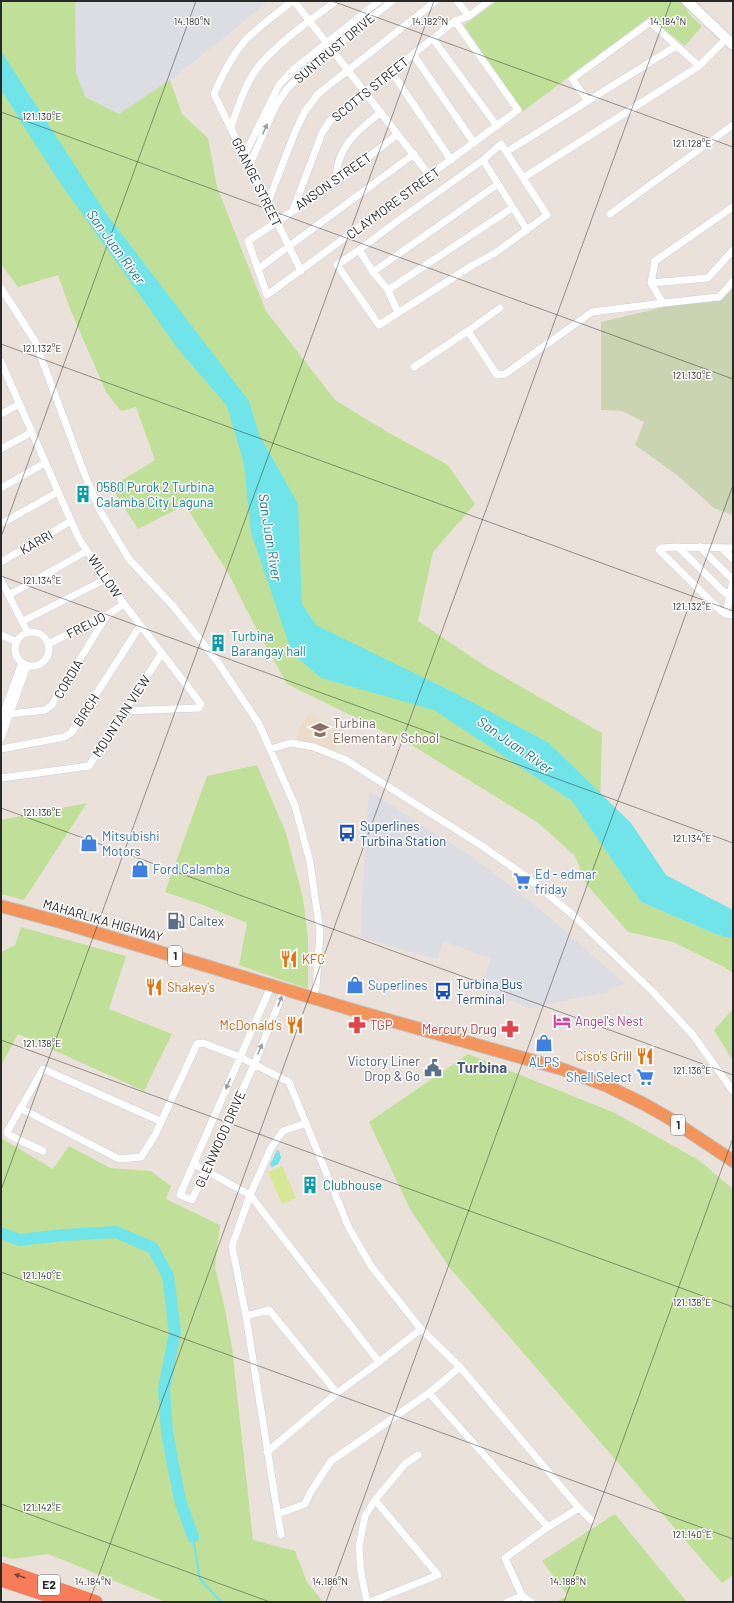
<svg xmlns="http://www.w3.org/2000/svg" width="734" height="1603" font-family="Barlow,sans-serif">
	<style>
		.industrial { fill: #dcdce3 }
		.education { fill: #ecdacb }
		.green { fill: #c0e099 }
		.cemetery { fill: #cad4b3 }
		.pitch { fill: #d6e795 }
		.water { fill: #71e4ea }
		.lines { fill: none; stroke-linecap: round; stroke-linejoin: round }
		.stream { stroke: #71e4ea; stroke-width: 2 }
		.river { stroke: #71e4ea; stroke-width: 12 }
		.minor-casing { stroke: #cad0db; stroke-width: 8 }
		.secondary-casing { stroke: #cad0db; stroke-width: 12 }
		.trunk-casing { stroke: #c3c3c3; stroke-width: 14 }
		.motorway-casing { stroke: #c3c3c3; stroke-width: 14 }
		.minor { stroke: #fff; stroke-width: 7 }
		.secondary { stroke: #fff; stroke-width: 10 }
		.trunk { stroke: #f2945c; stroke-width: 12 }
		.motorway { stroke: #f87c59; stroke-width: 13 }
		.oneway { fill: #9f9f9f }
		.oneway2 { fill: #7c4a3c }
		.ticks { fill: none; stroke: #292929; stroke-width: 1; stroke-opacity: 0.45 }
		.labels { text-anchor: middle; stroke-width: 3; stroke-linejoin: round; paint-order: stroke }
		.shield { fill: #fff; stroke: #696969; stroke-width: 1 }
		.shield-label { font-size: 12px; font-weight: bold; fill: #292929 }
		.street-label { font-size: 13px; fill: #292929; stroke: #fff }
		.culture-label { font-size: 13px; fill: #0d838f; stroke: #fff; text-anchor: start }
		.education-label { font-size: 13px; fill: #785e54; stroke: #fff; text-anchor: start }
		.transit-label { font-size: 13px; fill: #164399; stroke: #fff; text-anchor: start }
		.shop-label { font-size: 13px; fill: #366cbe; stroke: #fff; text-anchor: start }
		.service-label { font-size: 13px; fill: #4e5e75; stroke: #fff; text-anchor: start }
		.food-label { font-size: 13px; fill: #c56008; stroke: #fff; text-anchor: start }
		.hotel-label { font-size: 13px; fill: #b23c85; stroke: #fff; text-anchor: start }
		.health-label { font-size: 13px; fill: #be3a42; stroke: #fff; text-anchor: start }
		.water-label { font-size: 14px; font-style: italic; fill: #127d8d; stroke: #fff }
		.quarter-label { font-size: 15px; font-weight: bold; fill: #4b5d78; stroke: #fff }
		.ticks-label { font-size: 10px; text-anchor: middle; fill: #292929; stroke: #fff; stroke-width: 3; stroke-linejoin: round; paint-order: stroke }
	</style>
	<rect width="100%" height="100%" fill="#ebe1db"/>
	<path class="industrial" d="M 1,1 L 268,1 L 230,33 L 98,137 Z
		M 369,791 L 477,860 L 546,914 L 625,984 L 611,988 L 607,992 L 529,1008 L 480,989 L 491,959 L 444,941 L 437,959 L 361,938 L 361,914 Z"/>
	<path class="education" d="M 310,713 L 345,733 L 332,752 L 297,741 L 299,728 Z"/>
	<path class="green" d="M 1,1 L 75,1 L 76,73 L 85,97 L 119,114 L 170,80 L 182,114 L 208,138 L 217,187 L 266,311 L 335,400 L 389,433 L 448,465 L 475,504 L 433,552 L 418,621 L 485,666 L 602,733 L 599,838 L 641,902 L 715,934 L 733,939 L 733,973 L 724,967 L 673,942 L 628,932 L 587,885 L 575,856 L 537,822 L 413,746 L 287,684 L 259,634 L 228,573 L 185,505 L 138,529 L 111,487 L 155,460 L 136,407 L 121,411 L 106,392 L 70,309 L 58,275 L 18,287 L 1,264 Z
		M 497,1 L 681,1 L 690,15 L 702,26 L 685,46 L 649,17 L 522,112 L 464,25 Z
		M 257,765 L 286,833 L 303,898 L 308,939 L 308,989 L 239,965 L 247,923 L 203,905 L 165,892 L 207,776 Z
		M 87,803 L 24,900 L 1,894 L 1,820 Z
		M 21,927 L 126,956 L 109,1009 L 172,1034 L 144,1091 L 18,1034 L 1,1066 L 1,952 L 15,945 Z
		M 733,1009 L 733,1061 L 714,1030 Z
		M 468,1054 L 615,1113 L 700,1161 L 733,1189 L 733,1575 L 722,1583 L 449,1267 L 410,1209 L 369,1122 Z
		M 1,1138 L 53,1169 L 69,1146 L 110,1168 L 151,1171 L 171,1186 L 166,1199 L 220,1225 L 215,1267 L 225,1309 L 232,1348 L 253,1540 L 295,1551 L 307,1582 L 323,1602 L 166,1602 L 48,1554 L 12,1559 L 1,1556 Z
		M 615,1514 L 687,1602 L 555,1602 L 568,1596 L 542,1561 Z"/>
	<path class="cemetery" d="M 733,288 L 733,515 L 714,508 L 677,475 L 635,445 L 644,422 L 622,411 L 601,410 L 601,322 L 664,307 L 722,299 Z"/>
	<path class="pitch" d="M 282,1166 L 296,1198 L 282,1204 L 268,1172 Z"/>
	<path class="water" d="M 1,51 L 105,212 L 249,401 L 259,434 L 298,504 L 302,604 L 316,625 L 461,696 L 549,743 L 631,823 L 666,875 L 733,910 L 733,939 L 715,934 L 641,902 L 572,801 L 434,710 L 321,678 L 292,653 L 251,533 L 244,464 L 227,406 L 178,349 L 56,177 L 1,90 Z
		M 277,1150 L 279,1151 L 281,1158 L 278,1164 L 272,1167 L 270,1165 Z"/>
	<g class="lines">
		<path class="stream" d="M 193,1537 L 200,1579 L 221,1602"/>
		<path class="river" d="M 1,1233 L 19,1240 L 64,1235 L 116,1232 L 153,1248 L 168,1276 L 175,1332 L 164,1389 L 167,1433 L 180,1500 L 193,1537"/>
		<g class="minor-casing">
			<path id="minor" d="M 292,1 C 277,14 255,29 243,43 C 230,59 222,75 214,94 L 301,271
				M 294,1 L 430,176
				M 457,1 L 469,16
				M 433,39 L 497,126
				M 413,54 L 474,143
				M 391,71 L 451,160
				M 588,101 L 572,79 L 650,22 L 699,66
				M 231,127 C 238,107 245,84 258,67 C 277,43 311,20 336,1
				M 398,134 L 336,182 L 248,241 L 267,295 L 518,110 L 455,21
				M 506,152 L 676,46
				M 245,154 L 279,85 L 295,68 L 379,1
				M 483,160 L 527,230
				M 250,164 L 275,107 L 286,90 L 301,74 L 392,1
				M 523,178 L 699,66 L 726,39
				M 336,182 C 336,147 356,132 381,112
				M 268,202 L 295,132 L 305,111 L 319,93 L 436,1
				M 733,207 L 655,261 L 651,283 L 663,303 L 719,297 L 733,281
				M 293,210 L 322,133 L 331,119 L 455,21 L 469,16 L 489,1
				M 610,214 L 733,125
				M 359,250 L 337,265 L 379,325 L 473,265 L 495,253 L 547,215 L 501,144 L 483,160 L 396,222 L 359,250 L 373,272 L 388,290 L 398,313
				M 258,269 L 414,154
				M 373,272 L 498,184
				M 651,283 L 708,278 L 733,250
				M 1,288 L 35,341 L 83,470 L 99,509 L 129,559 L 173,606 L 217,661 L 259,724 L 295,806 L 310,862 L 320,932 L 316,988 L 313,997
				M 388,290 L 512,208
				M 500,308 L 468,331 L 497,375 L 505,374 L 592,312 L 663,303
				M 1,362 L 79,539 L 124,604 L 201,704 L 199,708 L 124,711
				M 414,367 L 468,331
				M 1,414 L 20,404
				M 1,449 L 32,432
				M 1,488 L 45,463
				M 1,524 L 58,492
				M 678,547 L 724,592 L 730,595
				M 700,547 L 733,580 L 726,614
				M 721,548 L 733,559
				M 733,548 L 678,547 L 661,548 L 659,550 L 721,611 L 726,614 L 733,615
				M 1,562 L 71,521
				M 1,580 L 28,633
				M 9,595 L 87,551
				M 23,621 L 106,579
				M15 649a17 17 0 1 1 34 0a17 17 0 1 1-34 0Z
				M 1,635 L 17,642
				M 48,644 L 107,615 L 124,604
				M 10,714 L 45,710 L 52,705 L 107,615
				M 1,720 L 22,663
				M 1,738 L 27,666
				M 1,749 L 64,737 L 71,733 L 140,626
				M 270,749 L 291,743 L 314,747 L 346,760 L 479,844 L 528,878 L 573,915 L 653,992 L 693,1035 L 733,1091
				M 1,778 L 89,766 L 162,653
				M 272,984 L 180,1195 L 192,1200 L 254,1065 L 285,988
				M 20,1108 L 119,1159 L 141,1157 L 155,1135 L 197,1044 L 203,1043 L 240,1057 L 289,1082 L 349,1228 L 371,1266 L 421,1329 L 460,1367 L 579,1508 L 591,1520
				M 43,1151 L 9,1135 L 7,1132 L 43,1069 L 160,1121
				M 194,1164 L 250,1195 L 379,1362
				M 246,1316 L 269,1310 L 337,1393
				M 429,1393 L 548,1527
				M 267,1452 L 337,1393 L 379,1362 L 421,1329
				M 278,1514 L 305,1504 L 310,1493 L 331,1461 L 429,1393 L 460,1367
				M 281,1535 L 246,1316 L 232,1246 L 250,1195 L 271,1148 L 283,1131 L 306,1123
				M 367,1602 L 361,1573 L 359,1547 L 365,1516 L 375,1500 L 405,1464 L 418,1455
				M 370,1602 L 438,1575 L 375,1500
				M 507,1602 L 522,1596
				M 531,1602 L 522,1596 L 505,1558 L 548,1527 L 579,1508"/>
		</g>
		<g class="secondary-casing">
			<path id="secondary" d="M 687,1 L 733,45"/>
		</g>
		<g class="trunk-casing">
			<path id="trunk" d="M 1,906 L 60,922 L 360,1012 L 562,1069 L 607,1086 L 644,1104 L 667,1117 L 733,1161"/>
		</g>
		<g class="motorway-casing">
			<path id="motorway" d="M 1,1569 L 96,1602
				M 1,1580 L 67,1602"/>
		</g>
		<use href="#minor" class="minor"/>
		<use href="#secondary" class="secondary"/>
		<use href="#trunk" class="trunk"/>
		<use href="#motorway" class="motorway"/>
	</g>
	<defs><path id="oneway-solid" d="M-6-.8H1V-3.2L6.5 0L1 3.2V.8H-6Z"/></defs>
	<g class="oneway">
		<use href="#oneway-solid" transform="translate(265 129) rotate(-66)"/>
		<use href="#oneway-solid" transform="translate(280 1001) rotate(-69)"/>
		<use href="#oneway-solid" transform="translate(260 1049) rotate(-67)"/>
		<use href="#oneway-solid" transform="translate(228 1084) rotate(113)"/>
	</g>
	<use class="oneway2" href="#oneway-solid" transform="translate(20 1576) rotate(-161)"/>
	<path class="ticks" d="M 332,1 L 733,147M 1,112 L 733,379M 1,344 L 733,611M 1,537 L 196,1M 1,576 L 733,843M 1,808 L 733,1075M 1,1040 L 733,1307M 1,1190 L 434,1M 1,1272 L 733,1539M 1,1504 L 270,1602M 89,1602 L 671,1M 326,1602 L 733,485M 564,1602 L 733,1138"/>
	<defs>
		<g id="building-bare" transform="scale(1.38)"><path d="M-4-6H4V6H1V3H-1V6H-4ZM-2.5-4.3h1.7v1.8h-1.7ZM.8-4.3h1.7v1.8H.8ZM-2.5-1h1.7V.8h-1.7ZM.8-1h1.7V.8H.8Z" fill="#0f9aa8" stroke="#fff" stroke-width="2.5" paint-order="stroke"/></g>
		<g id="school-bare" transform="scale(1.38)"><path d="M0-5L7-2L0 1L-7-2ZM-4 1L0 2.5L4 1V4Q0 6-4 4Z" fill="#8d6e63" stroke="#fff" stroke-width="2.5" paint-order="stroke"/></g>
		<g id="bus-bare" transform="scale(1.38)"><path d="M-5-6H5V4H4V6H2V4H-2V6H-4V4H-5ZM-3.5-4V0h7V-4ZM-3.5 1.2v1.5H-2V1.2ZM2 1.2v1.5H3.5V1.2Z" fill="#1a4fb4" stroke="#fff" stroke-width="2.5" paint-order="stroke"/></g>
		<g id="shop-bare" transform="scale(1.38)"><path d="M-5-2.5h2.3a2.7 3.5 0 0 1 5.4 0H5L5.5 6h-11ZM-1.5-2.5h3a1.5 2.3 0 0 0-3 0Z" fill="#3f7fe0" stroke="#fff" stroke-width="2.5" paint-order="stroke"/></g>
		<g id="supermarket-bare" transform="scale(1.38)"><path d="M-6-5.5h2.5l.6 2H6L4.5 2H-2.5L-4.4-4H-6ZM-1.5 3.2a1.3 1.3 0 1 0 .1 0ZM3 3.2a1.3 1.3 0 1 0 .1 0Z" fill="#3f7fe0" stroke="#fff" stroke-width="2.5" paint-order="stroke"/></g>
		<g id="fuel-bare" transform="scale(1.38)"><path d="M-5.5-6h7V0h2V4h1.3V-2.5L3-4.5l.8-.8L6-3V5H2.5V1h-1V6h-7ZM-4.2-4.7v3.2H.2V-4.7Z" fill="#5c6f8a" stroke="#fff" stroke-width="2.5" paint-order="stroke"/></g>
		<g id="restaurant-bare" transform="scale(1.38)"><path d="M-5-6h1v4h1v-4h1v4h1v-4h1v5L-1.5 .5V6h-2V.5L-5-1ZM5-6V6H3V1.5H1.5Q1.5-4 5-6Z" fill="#e8710a" stroke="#fff" stroke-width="2.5" paint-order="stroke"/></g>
		<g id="hotel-bare" transform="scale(1.38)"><path d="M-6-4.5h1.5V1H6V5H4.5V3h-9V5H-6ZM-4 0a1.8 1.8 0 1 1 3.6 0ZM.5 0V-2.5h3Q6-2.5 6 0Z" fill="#d1479c" stroke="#fff" stroke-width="2.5" paint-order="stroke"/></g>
		<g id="pharmacy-bare" transform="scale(1.38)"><path d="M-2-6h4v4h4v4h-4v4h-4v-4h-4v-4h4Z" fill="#e0444e" stroke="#fff" stroke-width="2.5" paint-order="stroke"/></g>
		<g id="civic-bare" transform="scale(1.38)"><path d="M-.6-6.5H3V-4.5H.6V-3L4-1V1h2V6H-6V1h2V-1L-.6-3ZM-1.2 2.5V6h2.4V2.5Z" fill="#5c6f8a" stroke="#fff" stroke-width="2.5" paint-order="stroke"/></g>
	</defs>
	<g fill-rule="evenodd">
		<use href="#building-bare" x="83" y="494"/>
		<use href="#building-bare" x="218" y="643"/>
		<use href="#school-bare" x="320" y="730"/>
		<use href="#bus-bare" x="347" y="833"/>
		<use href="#shop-bare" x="89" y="843"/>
		<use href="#shop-bare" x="140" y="869"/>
		<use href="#supermarket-bare" x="522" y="881"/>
		<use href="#fuel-bare" x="176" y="921"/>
		<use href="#restaurant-bare" x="289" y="959"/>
		<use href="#shop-bare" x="355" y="985"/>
		<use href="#restaurant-bare" x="154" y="987"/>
		<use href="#bus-bare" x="443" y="991"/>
		<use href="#hotel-bare" x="562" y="1021"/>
		<use href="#restaurant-bare" x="295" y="1025"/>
		<use href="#pharmacy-bare" x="357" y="1025"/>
		<use href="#pharmacy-bare" x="510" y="1029"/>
		<use href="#shop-bare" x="544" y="1043"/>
		<use href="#restaurant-bare" x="645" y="1056"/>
		<use href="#civic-bare" x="433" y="1068"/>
		<use href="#supermarket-bare" x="645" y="1077"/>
		<use href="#building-bare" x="310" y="1185"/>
	</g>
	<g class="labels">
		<g class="shield">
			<rect x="168" y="946" width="14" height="20" rx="3"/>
			<rect x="671" y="1115" width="14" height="20" rx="3"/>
			<rect x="38" y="1575" width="22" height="20" rx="3"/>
		</g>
		<g class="shield-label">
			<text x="175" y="960">1</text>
			<text x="678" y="1129">1</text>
			<text x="49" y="1589">E2</text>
		</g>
		<g class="street-label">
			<text transform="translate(334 48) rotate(-40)" y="5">SUNTRUST DRIVE</text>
			<text transform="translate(370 89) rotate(-39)" y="5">SCOTTS STREET</text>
			<text transform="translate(333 181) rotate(-35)" y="5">ANSON STREET</text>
			<text transform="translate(257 182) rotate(64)" y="5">GRANGE STREET</text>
			<text transform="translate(393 203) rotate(-36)" y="5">CLAYMORE STREET</text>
			<text transform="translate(36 542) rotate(-30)" y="5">KARRI</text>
			<text transform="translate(105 576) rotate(56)" y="5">WILLOW</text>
			<text transform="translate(86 625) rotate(-27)" y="5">FREIJO</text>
			<text transform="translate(68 679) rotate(-59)" y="5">CORDIA</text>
			<text transform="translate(86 710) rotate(-57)" y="5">BIRCH</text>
			<text transform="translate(121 716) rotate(-57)" y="5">MOUNTAIN VIEW</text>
			<text transform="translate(103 920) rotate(16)" y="5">MAHARLIKA HIGHWAY</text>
			<text transform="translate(220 1139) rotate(-66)" y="5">GLENWOOD DRIVE</text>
		</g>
		<g class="culture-label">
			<text x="96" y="492">0560 Purok 2 Turbina<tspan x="96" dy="15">Calamba City Laguna</tspan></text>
			<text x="231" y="641">Turbina<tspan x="231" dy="15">Barangay hall</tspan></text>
			<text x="323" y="1190">Clubhouse</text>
		</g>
		<g class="education-label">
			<text x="333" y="728">Turbina<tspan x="333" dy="15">Elementary School</tspan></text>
		</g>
		<g class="transit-label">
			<text x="360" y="831">Superlines<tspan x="360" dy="15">Turbina Station</tspan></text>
			<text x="456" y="989">Turbina Bus<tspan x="456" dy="15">Terminal</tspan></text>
		</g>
		<g class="shop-label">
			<text x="102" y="841">Mitsubishi<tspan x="102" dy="15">Motors</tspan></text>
			<text x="153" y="874">Ford Calamba</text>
			<text x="535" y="879">Ed - edmar<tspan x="535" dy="15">friday</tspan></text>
			<text x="368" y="990">Superlines</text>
			<text x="544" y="1067" text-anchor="middle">ALPS</text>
			<text x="632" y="1082" text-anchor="end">Shell Select</text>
		</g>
		<g class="service-label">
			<text x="189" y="926">Caltex</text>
			<text x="420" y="1066" text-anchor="end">Victory Liner<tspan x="420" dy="15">Drop &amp; Go</tspan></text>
		</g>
		<g class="food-label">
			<text x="302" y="964">KFC</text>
			<text x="167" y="992">Shakey's</text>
			<text x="282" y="1030" text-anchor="end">McDonald's</text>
			<text x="632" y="1061" text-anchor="end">Ciso's Grill</text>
		</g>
		<g class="hotel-label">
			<text x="575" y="1026">Angel's Nest</text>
		</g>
		<g class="health-label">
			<text x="370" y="1030">TGP</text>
			<text x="497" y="1034" text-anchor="end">Mercury Drug</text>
		</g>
		<g class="water-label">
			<text transform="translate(116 247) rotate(54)" y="5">San Juan River</text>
			<text transform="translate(270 537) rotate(81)" y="5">San Juan River</text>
			<text transform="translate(515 745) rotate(35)" y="5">San Juan River</text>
		</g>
		<g class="quarter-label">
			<text x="482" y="1073">Turbina</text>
		</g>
	</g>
	<g class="ticks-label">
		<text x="668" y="25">14.184°N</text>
		<text x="192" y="25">14.180°N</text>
		<text x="430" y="25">14.182°N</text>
		<text x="42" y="120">121.130°E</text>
		<text x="692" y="147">121.128°E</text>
		<text x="42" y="352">121.132°E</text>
		<text x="692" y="379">121.130°E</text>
		<text x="42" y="584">121.134°E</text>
		<text x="692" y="610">121.132°E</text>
		<text x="42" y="816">121.136°E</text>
		<text x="692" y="842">121.134°E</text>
		<text x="42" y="1047">121.138°E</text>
		<text x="692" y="1074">121.136°E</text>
		<text x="42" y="1279">121.140°E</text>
		<text x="692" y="1306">121.138°E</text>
		<text x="42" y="1511">121.142°E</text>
		<text x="692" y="1538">121.140°E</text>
		<text x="93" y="1585">14.184°N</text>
		<text x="330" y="1585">14.186°N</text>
		<text x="568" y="1585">14.188°N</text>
	</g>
	<rect width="734" height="1603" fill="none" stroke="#292929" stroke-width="4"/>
</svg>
